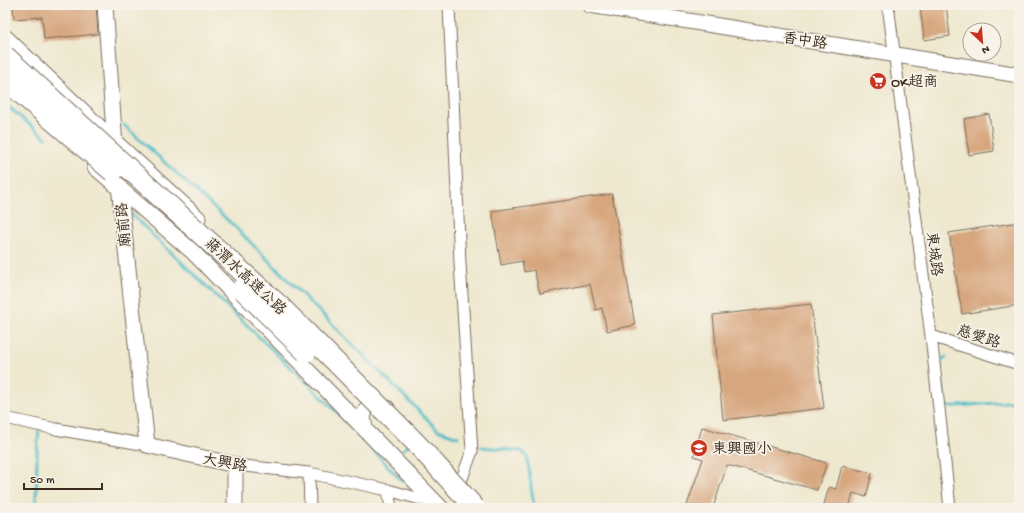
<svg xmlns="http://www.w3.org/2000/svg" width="1024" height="513" font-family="'Gochi Hand','LXGW WenKai TC',sans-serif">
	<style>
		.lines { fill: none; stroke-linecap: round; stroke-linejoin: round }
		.stream { stroke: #4fbcc8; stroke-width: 3 }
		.building { fill: #d7a67e }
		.street-casing { stroke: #7a6c5c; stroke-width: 13 }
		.secondary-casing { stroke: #7a6c5c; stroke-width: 17 }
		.street { stroke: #fff; stroke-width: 11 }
		.secondary { stroke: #fff; stroke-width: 15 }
		.highway-bridge-casing { stroke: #7a6c5c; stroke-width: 22; stroke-linecap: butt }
		.highway-bridge { stroke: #fff; stroke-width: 20 }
		.labels { text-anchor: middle; stroke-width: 3.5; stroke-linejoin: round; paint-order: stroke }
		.street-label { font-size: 15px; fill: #3b2a1e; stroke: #f7f3e8 }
		.poi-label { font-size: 15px; fill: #3b2a1e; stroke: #f7f3e8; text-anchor: start }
	</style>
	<rect width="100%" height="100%" fill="#f7f3e8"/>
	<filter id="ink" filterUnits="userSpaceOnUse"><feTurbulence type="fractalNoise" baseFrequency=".025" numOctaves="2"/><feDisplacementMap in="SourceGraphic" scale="8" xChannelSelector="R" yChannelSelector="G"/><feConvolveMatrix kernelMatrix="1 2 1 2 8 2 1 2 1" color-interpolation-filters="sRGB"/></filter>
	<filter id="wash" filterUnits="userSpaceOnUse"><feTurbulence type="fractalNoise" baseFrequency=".012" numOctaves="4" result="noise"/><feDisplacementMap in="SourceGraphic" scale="16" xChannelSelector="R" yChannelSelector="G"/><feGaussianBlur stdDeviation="0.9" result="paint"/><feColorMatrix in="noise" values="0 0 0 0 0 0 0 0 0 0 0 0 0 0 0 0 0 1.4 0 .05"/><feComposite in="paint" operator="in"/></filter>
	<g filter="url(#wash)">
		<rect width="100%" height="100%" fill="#eee8cf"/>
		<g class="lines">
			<path class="stream" d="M 5,104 L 46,138
				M 124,125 L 234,226 L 438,430 L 458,437
				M 131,214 L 333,408 L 402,481
				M 946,357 L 940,362 L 945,407 L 1019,401
				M 109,444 L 144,451
				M 482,447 L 521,451 L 527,456 L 534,508
				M 403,450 L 409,444
				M 36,508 L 37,453 L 39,430"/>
		</g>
		<g id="blocks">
			<path class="building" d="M 13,5 L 96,5 L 98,34 L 44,39 L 42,17 L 14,19 Z
				M 920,5 L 946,5 L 950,36 L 924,40 Z
				M 989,114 L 994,151 L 969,155 L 964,119 Z
				M 612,194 L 635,325 L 607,331 L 602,308 L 596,310 L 590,284 L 540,294 L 534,270 L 524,272 L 522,261 L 501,265 L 492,211 Z
				M 1019,222 L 1019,305 L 962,314 L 949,233 Z
				M 811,304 L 824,408 L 723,420 L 713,315 Z
				M 702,427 L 827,463 L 817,490 L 727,465 L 713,508 L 686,508 L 703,459 L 694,456 Z
				M 842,466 L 872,473 L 866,497 L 853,493 L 849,508 L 823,508 L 829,487 L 836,489 Z"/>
		</g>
	</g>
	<g filter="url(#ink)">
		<use href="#blocks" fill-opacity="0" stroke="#7a6c5c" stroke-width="1"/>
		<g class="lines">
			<g class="street-casing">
				<path id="street" d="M 449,5 L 460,263 L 472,451 L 461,481
					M 888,5 L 931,336 L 950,508
					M 931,336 L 1019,364
					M 5,418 L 56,429 L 147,445
					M 235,465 L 309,473 L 388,490 L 438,504
					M 309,473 L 310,508
					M 388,490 L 391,508"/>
			</g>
			<g class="secondary-casing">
				<path id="secondary" d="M 105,5 L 115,146
					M 590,5 L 1019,75
					M 5,37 L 115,142 L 198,218
					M 95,167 L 193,252 L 441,508
					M 119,185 L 147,445 L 235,465 L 235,508
					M 365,429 L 363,416 L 367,408 L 375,406 L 387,408"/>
			</g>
			<use href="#street" class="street"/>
			<use href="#secondary" class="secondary"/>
			<g class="highway-bridge-casing">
				<path id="highway-bridge" d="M 5,56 L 282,308 L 416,443 L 475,508
					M 5,80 L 113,172
					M 242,289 L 306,352"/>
			</g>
			<use href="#highway-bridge" class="highway-bridge"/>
		</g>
	</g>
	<defs>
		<g id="supermarket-disc" transform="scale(0.9)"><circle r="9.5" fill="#c8321e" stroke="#f7f3e8"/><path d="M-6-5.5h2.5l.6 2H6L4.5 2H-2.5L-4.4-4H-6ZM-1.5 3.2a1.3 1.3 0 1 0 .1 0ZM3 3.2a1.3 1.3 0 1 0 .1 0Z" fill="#fff"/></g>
		<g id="school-disc" transform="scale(0.9)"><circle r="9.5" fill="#c8321e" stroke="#f7f3e8"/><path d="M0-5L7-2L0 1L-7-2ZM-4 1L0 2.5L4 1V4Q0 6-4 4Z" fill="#fff"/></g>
	</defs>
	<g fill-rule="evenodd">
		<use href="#supermarket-disc" x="878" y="81"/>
		<use href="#school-disc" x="699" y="448"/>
	</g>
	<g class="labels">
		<g class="street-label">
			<text transform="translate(805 40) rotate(9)" y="5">香中路</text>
			<text transform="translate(123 225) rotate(-96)" y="5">廟前路</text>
			<text transform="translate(935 254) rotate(83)" y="5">東城路</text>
			<text transform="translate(246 276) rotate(43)" y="5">蔣渭水高速公路</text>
			<text transform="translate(979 336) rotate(18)" y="5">慈愛路</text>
			<text transform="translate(225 462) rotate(10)" y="5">大興路</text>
		</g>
		<g class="poi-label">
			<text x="891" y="86">OK超商</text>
			<text x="712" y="453">東興國小</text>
		</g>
	</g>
	<rect width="1024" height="513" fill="none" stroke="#f7f3e8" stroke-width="20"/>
	<g transform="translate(982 42) rotate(154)"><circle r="19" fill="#f7f3e8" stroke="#aca397"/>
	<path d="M0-3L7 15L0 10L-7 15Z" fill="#c8321e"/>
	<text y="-6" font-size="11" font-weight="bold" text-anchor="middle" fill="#3b2a1e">N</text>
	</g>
	<path d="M24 483v6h78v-6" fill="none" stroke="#3b2a1e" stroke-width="2"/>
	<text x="30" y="483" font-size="12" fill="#3b2a1e" stroke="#f7f3e8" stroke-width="3" paint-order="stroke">50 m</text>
</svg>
